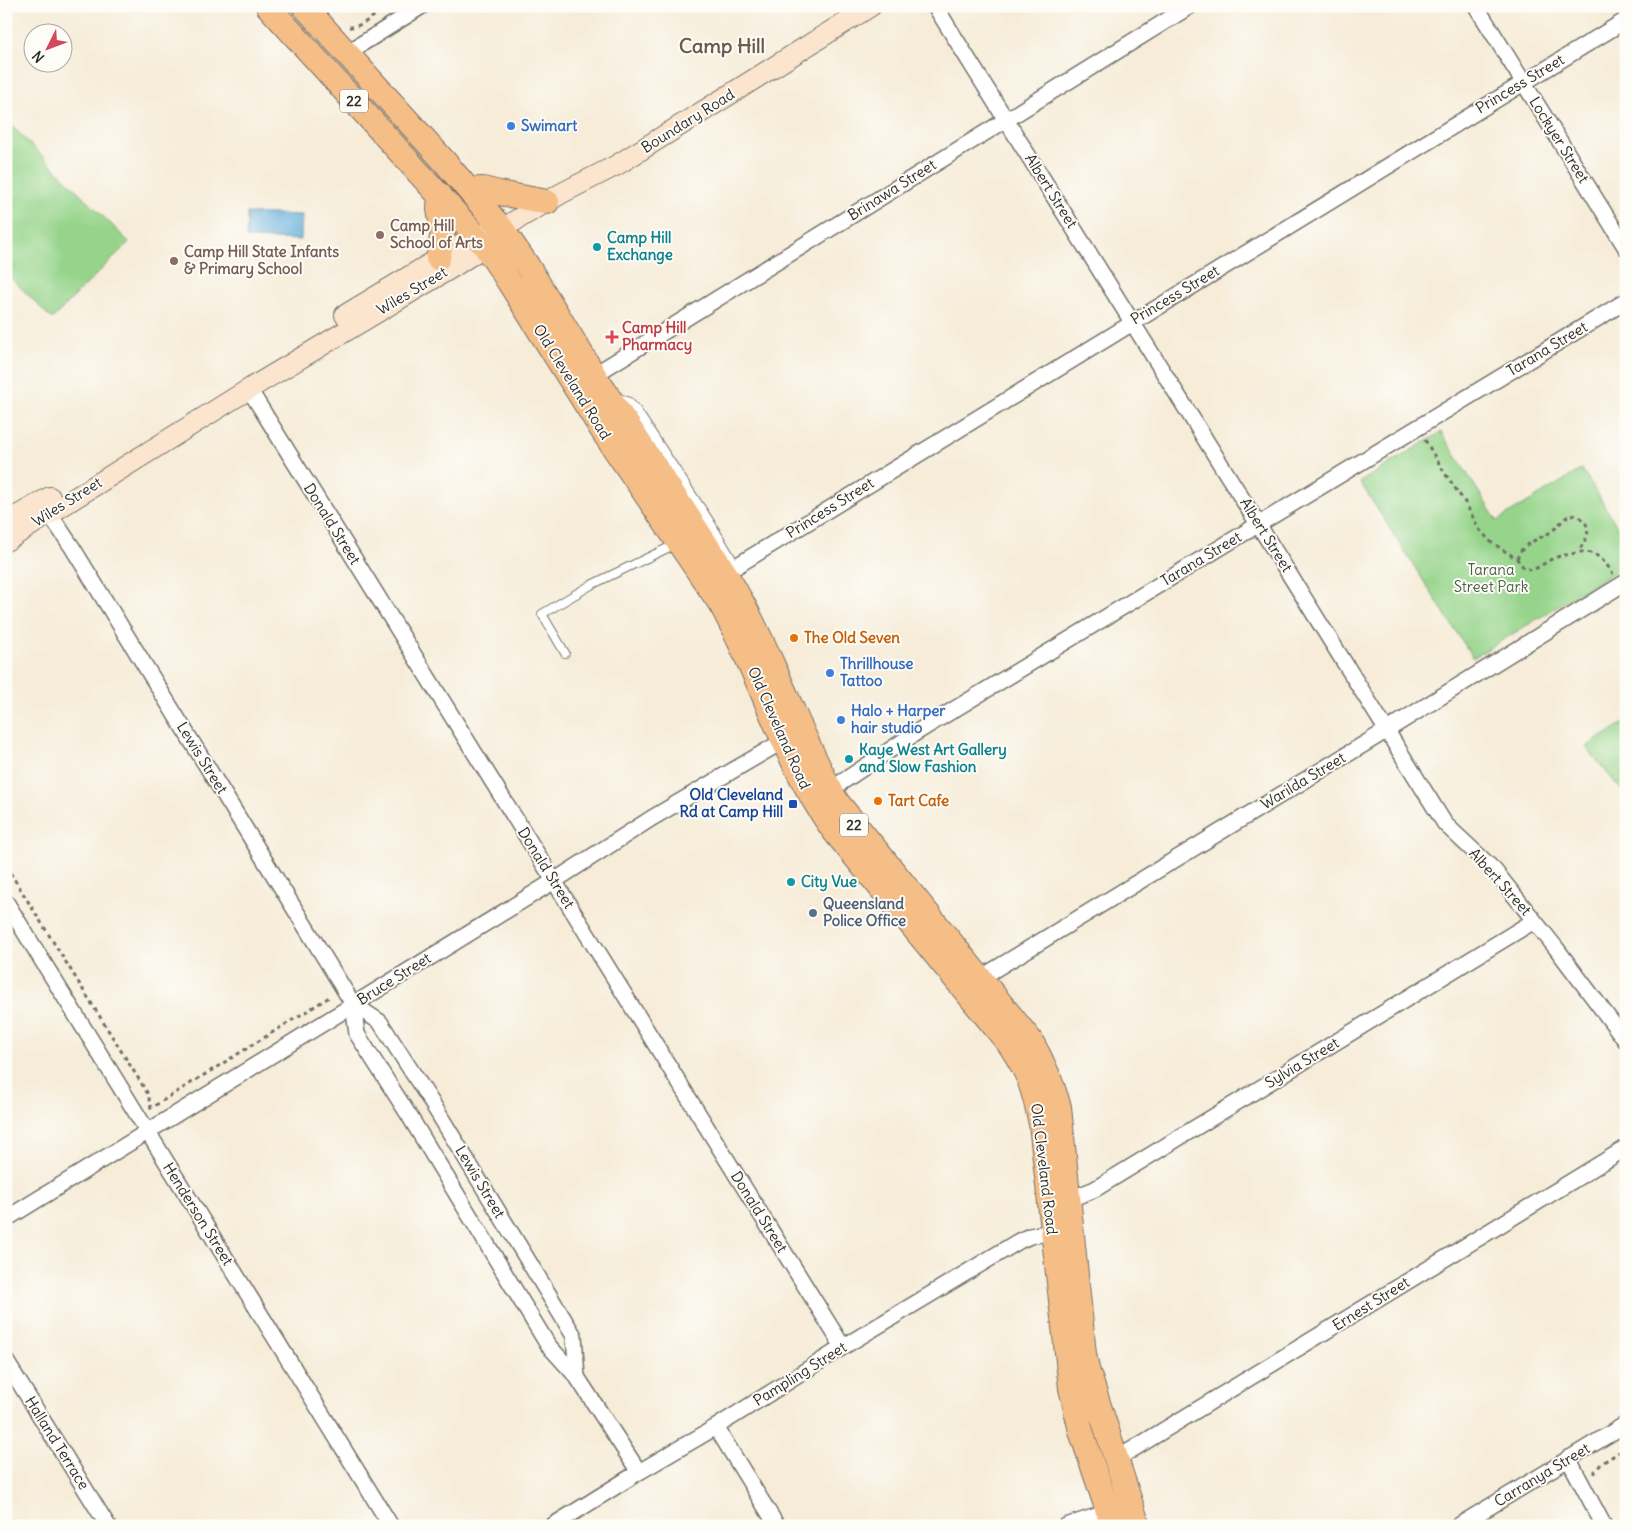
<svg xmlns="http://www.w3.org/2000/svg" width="1632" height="1532" font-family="Delius,sans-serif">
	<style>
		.green { fill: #95d48a; stroke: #60805a }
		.water { fill: #60add9; stroke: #466c82 }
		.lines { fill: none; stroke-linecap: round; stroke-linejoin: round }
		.service-casing { stroke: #726f68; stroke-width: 10 }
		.minor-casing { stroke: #726f68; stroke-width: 18 }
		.secondary-casing { stroke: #726f68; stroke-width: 22 }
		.trunk-casing { stroke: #726f68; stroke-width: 26 }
		.path { stroke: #726f68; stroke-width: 3; stroke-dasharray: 4 4; stroke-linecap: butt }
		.service { stroke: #fff; stroke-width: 8 }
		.minor { stroke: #fff; stroke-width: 15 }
		.secondary { stroke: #fbe5cf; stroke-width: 20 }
		.trunk { stroke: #f6be87; stroke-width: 24 }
		.shop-dot { fill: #3f7fe0; stroke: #fdfcf7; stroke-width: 2 }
		.education-dot { fill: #8d6e63; stroke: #fdfcf7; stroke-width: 2 }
		.culture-dot { fill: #0f9aa8; stroke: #fdfcf7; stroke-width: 2 }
		.health-dot { fill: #e0444e; stroke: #fdfcf7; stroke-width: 2 }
		.food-dot { fill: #e8710a; stroke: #fdfcf7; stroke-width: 2 }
		.transit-dot { fill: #1a4fb4; stroke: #fdfcf7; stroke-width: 2 }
		.service-dot { fill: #5c6f8a; stroke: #fdfcf7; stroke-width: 2 }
		.labels { text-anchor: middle; stroke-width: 4; stroke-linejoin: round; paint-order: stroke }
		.shield { fill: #fdfcf7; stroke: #6a6a68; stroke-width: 1 }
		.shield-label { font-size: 14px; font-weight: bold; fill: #2b2b2b }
		.street-label { font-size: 15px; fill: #2b2b2b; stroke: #fdfcf7 }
		.shop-label { font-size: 15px; font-weight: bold; fill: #366cbe; stroke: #fdfcf7; text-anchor: start }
		.education-label { font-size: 15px; font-weight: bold; fill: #785e54; stroke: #fdfcf7; text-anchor: start }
		.culture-label { font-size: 15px; font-weight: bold; fill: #0d838f; stroke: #fdfcf7; text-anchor: start }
		.health-label { font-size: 15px; font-weight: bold; fill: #be3a42; stroke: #fdfcf7; text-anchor: start }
		.park-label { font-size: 15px; fill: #4b5e48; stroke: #fdfcf7 }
		.food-label { font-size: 15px; font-weight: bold; fill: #c56008; stroke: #fdfcf7; text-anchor: start }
		.transit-label { font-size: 15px; font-weight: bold; fill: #164399; stroke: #fdfcf7; text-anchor: end }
		.service-label { font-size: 15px; font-weight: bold; fill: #4e5e75; stroke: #fdfcf7; text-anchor: start }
		.district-label { font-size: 20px; font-weight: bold; fill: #6b5c4a; stroke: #fdfcf7 }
	</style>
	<rect width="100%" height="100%" fill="#fdfcf7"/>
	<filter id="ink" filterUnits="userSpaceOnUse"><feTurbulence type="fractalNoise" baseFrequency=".02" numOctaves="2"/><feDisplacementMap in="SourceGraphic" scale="10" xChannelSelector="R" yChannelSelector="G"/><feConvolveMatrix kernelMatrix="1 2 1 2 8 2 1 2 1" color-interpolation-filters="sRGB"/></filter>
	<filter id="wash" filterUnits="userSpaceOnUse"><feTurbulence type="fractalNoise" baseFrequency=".0096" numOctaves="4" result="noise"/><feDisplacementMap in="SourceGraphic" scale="20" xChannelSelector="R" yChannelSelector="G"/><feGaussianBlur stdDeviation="1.12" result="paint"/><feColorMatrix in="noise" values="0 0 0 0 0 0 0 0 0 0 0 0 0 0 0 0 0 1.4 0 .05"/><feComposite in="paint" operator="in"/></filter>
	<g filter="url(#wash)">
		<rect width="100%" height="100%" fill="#f6ecd8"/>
		<path class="green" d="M 6,120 L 129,242 L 52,319 L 6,273 Z
			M 1441,432 L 1497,521 L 1582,469 L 1626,541 L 1626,565 L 1473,658 L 1360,482 Z
			M 1624,723 L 1626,725 L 1626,796 L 1586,747 Z"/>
		<path class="water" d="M 247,213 L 302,215 L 301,240 L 246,238 Z"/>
	</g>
	<g filter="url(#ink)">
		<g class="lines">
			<g class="service-casing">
				<path id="service" d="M 617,397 L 629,402 L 637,411 L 710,522 L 736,566
					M 565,653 L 542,614 L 591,585 L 676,544"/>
			</g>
			<g class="minor-casing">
				<path id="minor" d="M 935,6 L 1445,824 L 1494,870 L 1556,948 L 1626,1041
					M 1476,6 L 1626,248
					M 347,53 L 422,6
					M 594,375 L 1190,6
					M 249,389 L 843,1347
					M 49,513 L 72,547 L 353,1004 L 380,1022 L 432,1103 L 574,1336 L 577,1377
					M 725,573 L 1626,20
					M 830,790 L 917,732 L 1626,301
					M 6,902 L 391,1526
					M 979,979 L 1379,735 L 1626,582
					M 353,1004 L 357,1034 L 410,1117 L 548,1345 L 577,1377 L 639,1472
					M 1068,1200 L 1095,1189 L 1534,921
					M 6,1219 L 554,881 L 652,818 L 783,741
					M 6,1361 L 108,1526
					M 716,1427 L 777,1526
					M 1568,1458 L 1604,1526
					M 1115,1460 L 1626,1148
					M 552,1526 L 639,1472 L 716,1427 L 843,1347 L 1019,1241 L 1030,1236 L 1052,1232
					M 1066,1526 L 1115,1510
					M 1458,1526 L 1626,1424"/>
			</g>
			<g class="secondary-casing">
				<path id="secondary" d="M 345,315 L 476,236 L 491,232
					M 6,522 L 50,497
					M 6,541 L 249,389 L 453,267 L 485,246 L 502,229 L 526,214 L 562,193 L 617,165 L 871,6"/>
			</g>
			<g class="trunk-casing">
				<path id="trunk" d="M 268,6 L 485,246 L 504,274 L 606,436 L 722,606 C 762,680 785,763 834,831 L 1010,1045 C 1029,1073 1034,1090 1041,1124 L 1071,1388 L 1081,1431 L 1113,1526
					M 304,6 L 444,161 L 502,229 L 527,265 L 594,375 L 725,573 C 739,596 752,620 763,644 C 788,697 808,751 837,802 L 1031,1041 C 1043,1062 1052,1083 1059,1107 L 1084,1354 L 1087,1369 L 1138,1526
					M 469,190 L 483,189 L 499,193 L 547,202
					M 438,258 L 443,233 L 439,209 L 440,195"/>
			</g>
			<path class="path" d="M 349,27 C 363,27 376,14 386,6
				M 1425,440 L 1444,472 L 1466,504 L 1479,529 L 1491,542 L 1517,559 L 1524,568 L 1533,570 C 1541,566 1548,560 1557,557 C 1562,555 1567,555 1572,554 C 1592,547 1603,558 1613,574
				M 1517,559 C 1522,542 1539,540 1552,531 C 1559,527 1563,516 1573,515 C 1577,515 1580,517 1583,520 C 1593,530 1585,542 1578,551
				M 6,866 L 148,1094 L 151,1108 L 331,996
				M 1595,1474 L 1595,1471 L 1602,1463 L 1626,1448"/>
			<use href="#service" class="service"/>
			<use href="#minor" class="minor"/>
			<use href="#secondary" class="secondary"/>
			<use href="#trunk" class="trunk"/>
		</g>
	</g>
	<g class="shop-dot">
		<circle cx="511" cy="126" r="5"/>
		<circle cx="830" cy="673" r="5"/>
		<circle cx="841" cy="720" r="5"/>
	</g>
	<g class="education-dot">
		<circle cx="380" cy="235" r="5"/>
		<circle cx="174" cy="261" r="5"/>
	</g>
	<g class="culture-dot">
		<circle cx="597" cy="247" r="5"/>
		<circle cx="849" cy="759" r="5"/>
		<circle cx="791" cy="882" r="5"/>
	</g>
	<path class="health-dot" d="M609.5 329.5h5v5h5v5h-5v5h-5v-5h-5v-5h5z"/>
	<g class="food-dot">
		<circle cx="794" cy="638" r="5"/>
		<circle cx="878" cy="801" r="5"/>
	</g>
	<rect class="transit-dot" x="788" y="799" width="10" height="10" rx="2.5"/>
	<circle class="service-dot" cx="813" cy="913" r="5"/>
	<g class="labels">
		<g class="shield">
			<rect x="340" y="89.5" width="28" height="23" rx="4"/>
			<rect x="840" y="813.5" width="28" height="23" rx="4"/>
		</g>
		<g class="shield-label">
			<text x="354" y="106">22</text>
			<text x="854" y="830">22</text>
		</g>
		<g class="street-label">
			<text transform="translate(1520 84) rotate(-31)" y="5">Princess Street</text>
			<text transform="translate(688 121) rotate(-32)" y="5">Boundary Road</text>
			<text transform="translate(1559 140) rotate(58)" y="5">Lockyer Street</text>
			<text transform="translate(892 190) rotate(-32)" y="5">Brinawa Street</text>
			<text transform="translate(1051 191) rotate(58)" y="5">Albert Street</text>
			<text transform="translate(412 291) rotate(-31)" y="5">Wiles Street</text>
			<text transform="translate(1175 295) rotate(-31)" y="5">Princess Street</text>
			<text transform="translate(1547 349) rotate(-31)" y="5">Tarana Street</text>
			<text transform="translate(572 382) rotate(58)" y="5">Old Cleveland Road</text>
			<text transform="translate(67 502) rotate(-32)" y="5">Wiles Street</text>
			<text transform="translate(830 508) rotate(-32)" y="5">Princess Street</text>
			<text transform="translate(332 524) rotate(58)" y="5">Donald Street</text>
			<text transform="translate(1266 535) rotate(58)" y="5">Albert Street</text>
			<text transform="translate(1201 559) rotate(-31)" y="5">Tarana Street</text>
			<text transform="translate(779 728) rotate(66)" y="5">Old Cleveland Road</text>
			<text transform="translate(202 758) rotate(58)" y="5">Lewis Street</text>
			<text transform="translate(1303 781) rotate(-31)" y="5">Warilda Street</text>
			<text transform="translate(546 868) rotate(58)" y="5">Donald Street</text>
			<text transform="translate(1500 882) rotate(48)" y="5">Albert Street</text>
			<text transform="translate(394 979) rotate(-32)" y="5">Bruce Street</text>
			<text transform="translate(1302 1063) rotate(-31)" y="5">Sylvia Street</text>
			<text transform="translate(1044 1169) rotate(83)" y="5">Old Cleveland Road</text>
			<text transform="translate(480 1182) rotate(59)" y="5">Lewis Street</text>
			<text transform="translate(759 1212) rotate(58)" y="5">Donald Street</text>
			<text transform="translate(198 1214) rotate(58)" y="5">Henderson Street</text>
			<text transform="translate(1371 1304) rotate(-32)" y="5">Ernest Street</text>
			<text transform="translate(800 1374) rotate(-32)" y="5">Pampling Street</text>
			<text transform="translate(57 1443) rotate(58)" y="5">Halland Terrace</text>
			<text transform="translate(1542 1475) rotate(-31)" y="5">Carranya Street</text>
		</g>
		<g class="shop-label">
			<text x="521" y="131">Swimart</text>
			<text x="840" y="669">Thrillhouse<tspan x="840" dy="17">Tattoo</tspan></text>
			<text x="851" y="716">Halo + Harper<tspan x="851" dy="17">hair studio</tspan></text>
		</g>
		<g class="education-label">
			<text x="390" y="231">Camp Hill<tspan x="390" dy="17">School of Arts</tspan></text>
			<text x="184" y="257">Camp Hill State Infants<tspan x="184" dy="17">&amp; Primary School</tspan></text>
		</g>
		<g class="culture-label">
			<text x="607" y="243">Camp Hill<tspan x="607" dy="17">Exchange</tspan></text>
			<text x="859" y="755">Kaye West Art Gallery<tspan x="859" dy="17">and Slow Fashion</tspan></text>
			<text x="801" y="887">City Vue</text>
		</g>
		<g class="health-label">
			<text x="622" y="333">Camp Hill<tspan x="622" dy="17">Pharmacy</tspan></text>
		</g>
		<g class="park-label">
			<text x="1491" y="575">Tarana<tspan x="1491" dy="17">Street Park</tspan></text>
		</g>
		<g class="food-label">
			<text x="804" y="643">The Old Seven</text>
			<text x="888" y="806">Tart Cafe</text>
		</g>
		<g class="transit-label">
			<text x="783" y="800">Old Cleveland<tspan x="783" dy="17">Rd at Camp Hill</tspan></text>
		</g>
		<g class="service-label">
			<text x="823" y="909">Queensland<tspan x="823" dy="17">Police Office</tspan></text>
		</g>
		<g class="district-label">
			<text x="722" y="53">Camp Hill</text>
		</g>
	</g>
	<rect width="1632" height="1532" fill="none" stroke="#fdfcf7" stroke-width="25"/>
	<g transform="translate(48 48) rotate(228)"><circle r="24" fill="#fdfcf7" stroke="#a9a8a5"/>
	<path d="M0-4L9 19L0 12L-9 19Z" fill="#d1495b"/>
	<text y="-8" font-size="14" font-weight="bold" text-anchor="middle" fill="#2b2b2b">N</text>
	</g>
</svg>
